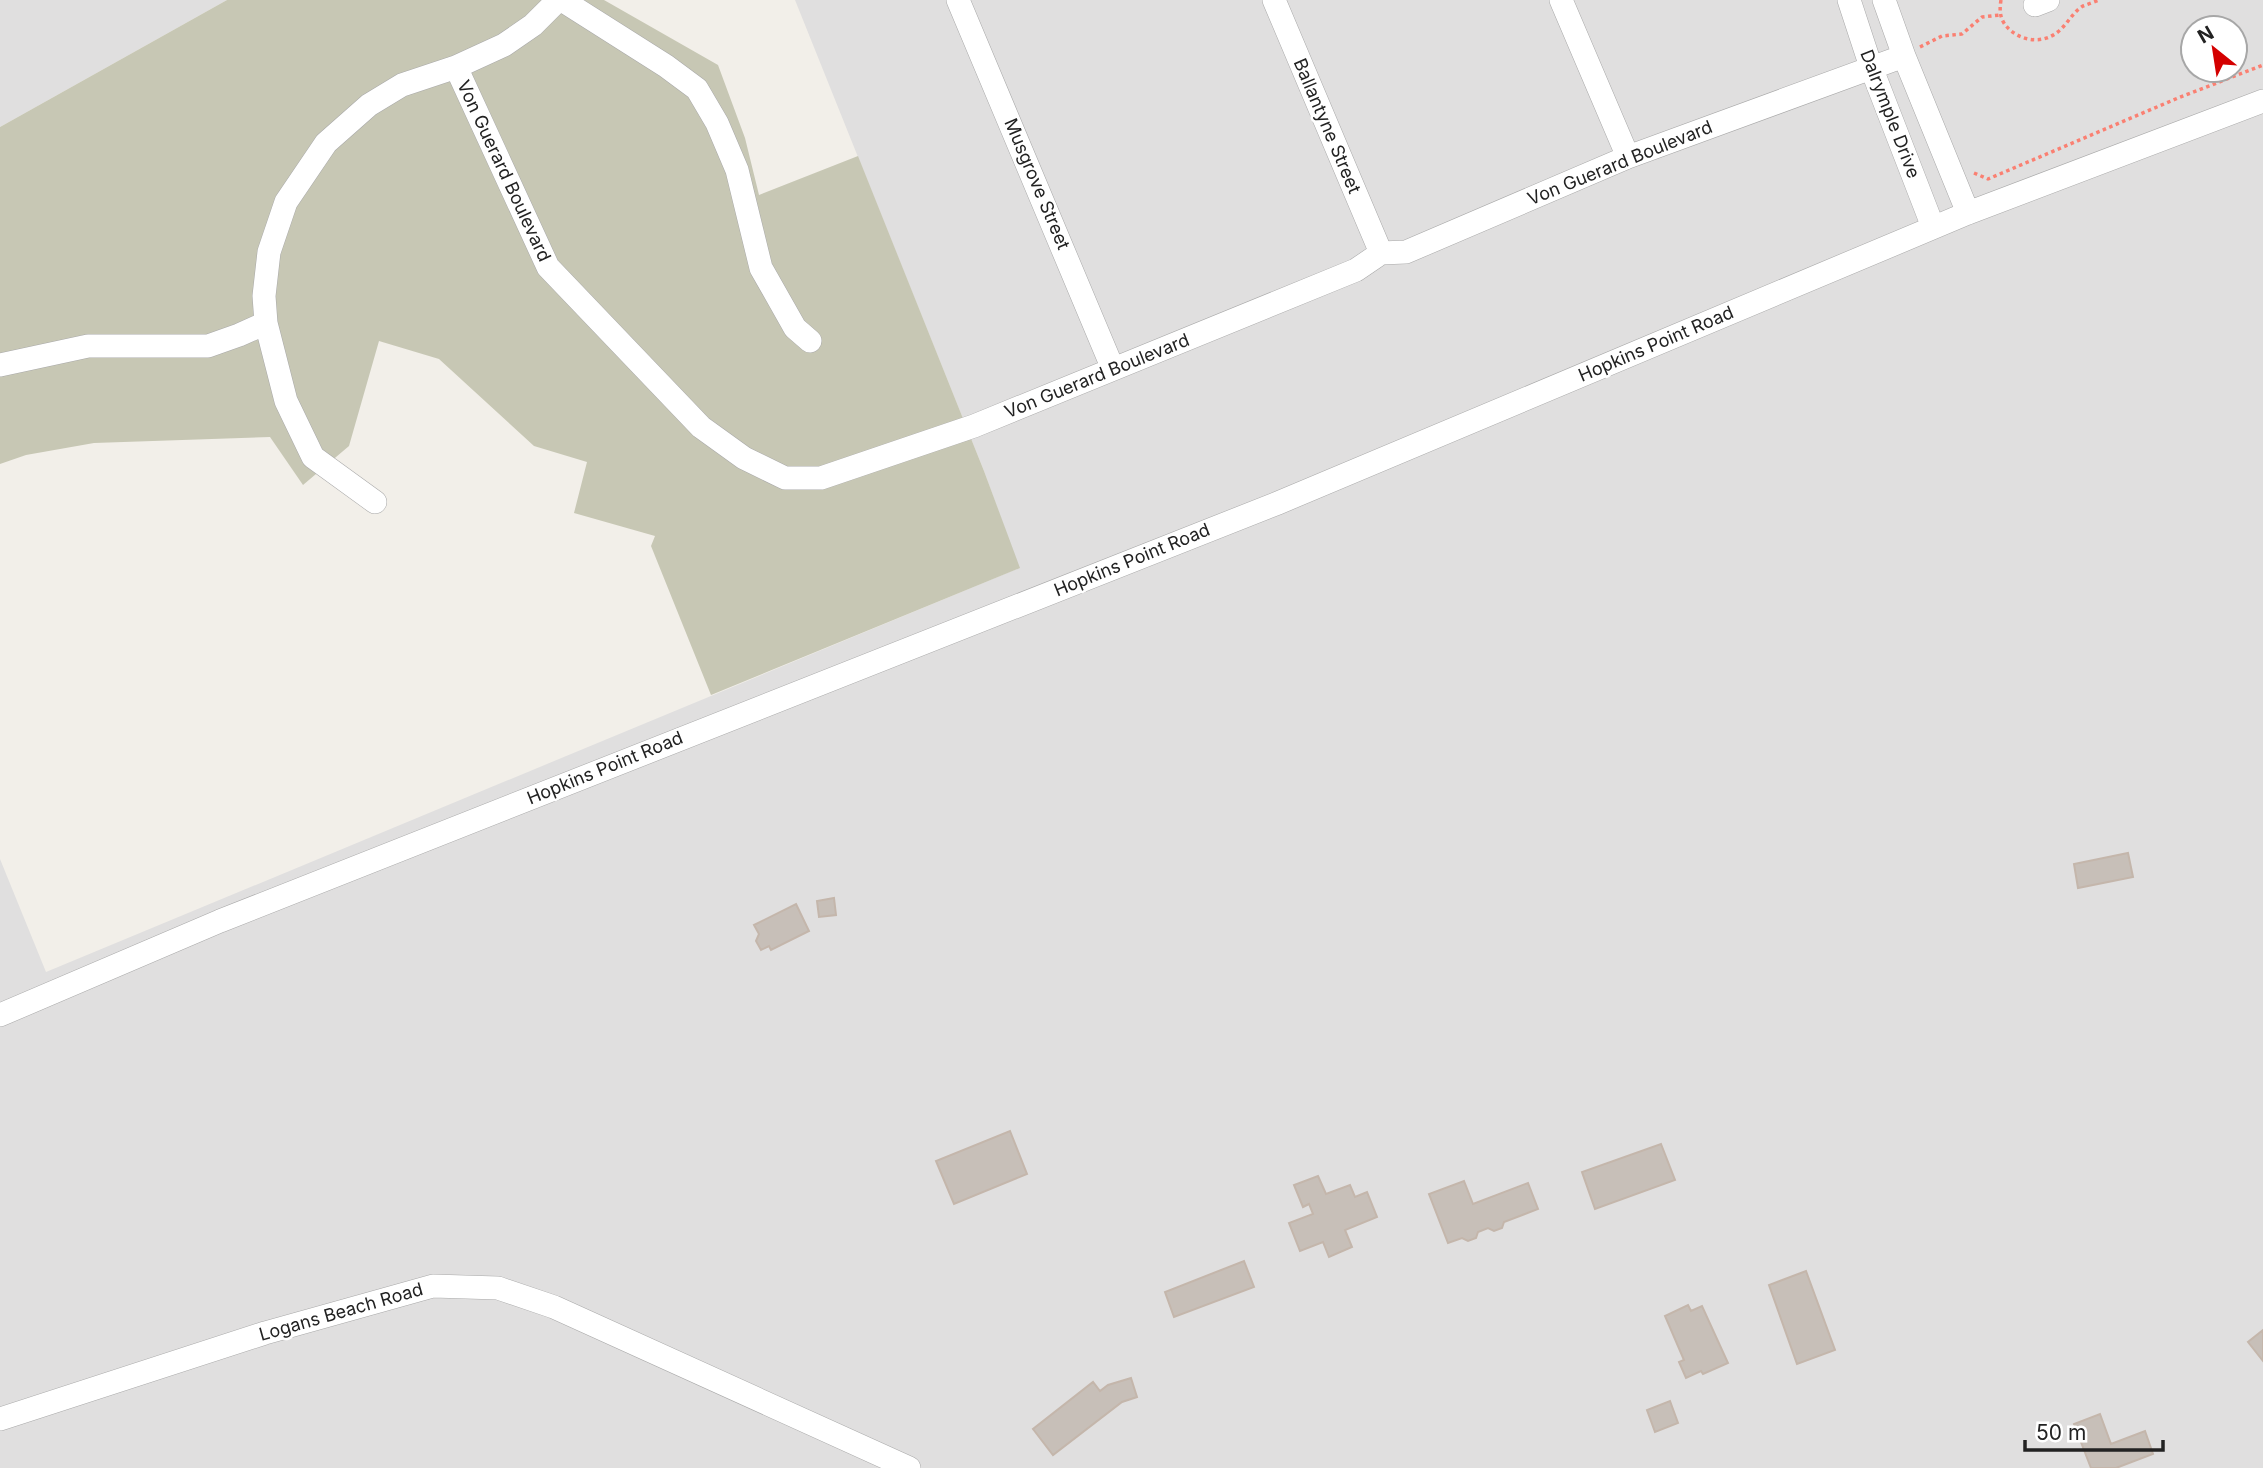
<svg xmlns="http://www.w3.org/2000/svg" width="2263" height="1468" font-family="Inter,sans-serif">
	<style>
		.residential { fill: #e0dfdf; fill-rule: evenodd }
		.construction { fill: #c7c7b4 }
		.building { fill: #c7bfb8; stroke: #c4b6ab; stroke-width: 2 }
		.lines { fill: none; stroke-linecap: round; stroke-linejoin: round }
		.minor-casing { stroke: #a9a9a9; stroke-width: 24 }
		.path { stroke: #fa8072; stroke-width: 3.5; stroke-dasharray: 3.5 3.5; stroke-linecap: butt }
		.minor { stroke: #fff; stroke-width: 23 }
		.labels { text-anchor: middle; stroke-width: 5; stroke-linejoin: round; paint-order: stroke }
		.street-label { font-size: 18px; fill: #222; stroke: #fff }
	</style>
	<rect width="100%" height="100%" fill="#f2efe9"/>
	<path class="residential" d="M 0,0 L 227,0 L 0,127 Z
		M 795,0 L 2263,0 L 2263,1468 L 0,1468 L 0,859 L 46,972 L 1019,568 L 984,471 ZM 2193,28 L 2235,28 L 2235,70 L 2193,70 Z"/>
	<path class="construction" d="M 227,0 L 604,0 L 718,65 L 745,138 L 759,195 L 858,156 L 984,471 L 1020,568 L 711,695 L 651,546 L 655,536 L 574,513 L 587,462 L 534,446 L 439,359 L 379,341 L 349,446 L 303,485 L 270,437 L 94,443 L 26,455 L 0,464 L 0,127 Z"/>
	<path class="building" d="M 2128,853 L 2133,877 L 2078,888 L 2074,864 Z
		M 834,898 L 836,915 L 819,917 L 817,901 Z
		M 796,904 L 809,931 L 771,950 L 769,946 L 761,950 L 756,941 L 759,934 L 754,925 Z
		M 1010,1131 L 1027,1174 L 954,1204 L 936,1161 Z
		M 1661,1144 L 1675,1180 L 1595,1209 L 1582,1172 Z
		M 1318,1176 L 1326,1194 L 1350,1185 L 1355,1197 L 1367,1192 L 1377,1217 L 1345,1230 L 1352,1247 L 1329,1257 L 1323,1242 L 1300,1251 L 1289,1223 L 1313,1214 L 1309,1204 L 1303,1207 L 1294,1185 Z
		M 1464,1181 L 1473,1204 L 1528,1183 L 1538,1209 L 1504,1222 L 1502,1228 L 1494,1231 L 1488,1228 L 1478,1232 L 1476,1238 L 1468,1241 L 1462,1238 L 1448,1243 L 1429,1194 Z
		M 1244,1261 L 1254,1287 L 1174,1317 L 1165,1292 Z
		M 1806,1271 L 1835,1350 L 1797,1364 L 1769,1285 Z
		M 1688,1305 L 1691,1311 L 1702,1306 L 1728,1363 L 1703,1374 L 1701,1371 L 1686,1378 L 1679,1362 L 1684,1360 L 1665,1316 Z
		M 2263,1330 L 2263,1361 L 2248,1342 Z
		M 1131,1378 L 1137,1397 L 1122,1402 L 1053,1455 L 1033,1429 L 1093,1382 L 1100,1391 L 1108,1385 Z
		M 1670,1401 L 1678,1423 L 1655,1432 L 1647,1410 Z
		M 2100,1414 L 2111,1444 L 2145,1431 L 2153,1454 L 2116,1468 L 2091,1468 L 2074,1424 Z"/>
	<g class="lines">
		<g class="minor-casing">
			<path id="minor" d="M 562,0 L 666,66 L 697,89 L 717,123 L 737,170 L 761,268 L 795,328 L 810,341
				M 958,0 L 1113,369
				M 1274,0 L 1381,253
				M 1561,0 L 1628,157
				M 1849,0 L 1871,67 L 1933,227
				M 1884,0 L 1904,56 L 1968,213
				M 2035,5 L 2048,0
				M 456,67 L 548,267 L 701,427 L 744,458 L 785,478 L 821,478 L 974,426 L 1356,270 L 1381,253 L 1406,252 L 1628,157 L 1904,56
				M 0,365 L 88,346 L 208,346 L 239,335 L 266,323
				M 375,502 L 313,457 L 286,401 L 266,323 L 264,296 L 269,252 L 286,202 L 326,143 L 369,105 L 402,85 L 456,67 L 504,45 L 533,25 L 558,0
				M 0,1015 L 220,921 L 1278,503 L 1968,213 L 2263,101
				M 0,1419 L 265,1333 L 433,1286 L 498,1288 L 554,1307 L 909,1468"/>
		</g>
		<path class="path" d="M 2001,0 C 1999,12 2000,21 2010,30 C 2024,42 2045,44 2060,30 C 2068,23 2073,12 2083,6 C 2088,4 2094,2 2099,0
			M 1920,47 L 1942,36 L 1962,34 L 1982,17 L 2000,15
			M 1974,173 L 1988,179 L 2178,98 L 2263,65"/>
		<use href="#minor" class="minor"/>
	</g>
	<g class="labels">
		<g class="street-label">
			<text transform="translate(1890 114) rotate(69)" y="6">Dalrymple Drive</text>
			<text transform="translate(1327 126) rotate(67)" y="6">Ballantyne Street</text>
			<text transform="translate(1620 163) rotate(-22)" y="6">Von Guerard Boulevard</text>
			<text transform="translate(504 171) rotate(65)" y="6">Von Guerard Boulevard</text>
			<text transform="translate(1037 184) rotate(67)" y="6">Musgrove Street</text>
			<text transform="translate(1656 344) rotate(-23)" y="6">Hopkins Point Road</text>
			<text transform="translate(1097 376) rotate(-22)" y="6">Von Guerard Boulevard</text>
			<text transform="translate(1132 560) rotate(-22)" y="6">Hopkins Point Road</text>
			<text transform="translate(605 768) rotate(-22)" y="6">Hopkins Point Road</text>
			<text transform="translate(341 1312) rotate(-16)" y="6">Logans Beach Road</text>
		</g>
	</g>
	<g transform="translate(2214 49) rotate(330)"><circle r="33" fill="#ffffff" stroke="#a7a7a7" stroke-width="2"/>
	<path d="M0-5L12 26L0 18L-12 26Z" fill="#d40000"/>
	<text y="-10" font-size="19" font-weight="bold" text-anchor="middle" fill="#222222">N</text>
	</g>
	<path d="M2025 1440v10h138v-10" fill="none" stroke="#222222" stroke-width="3.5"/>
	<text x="2036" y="1440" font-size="21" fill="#222222" stroke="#ffffff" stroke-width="5" paint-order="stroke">50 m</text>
</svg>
